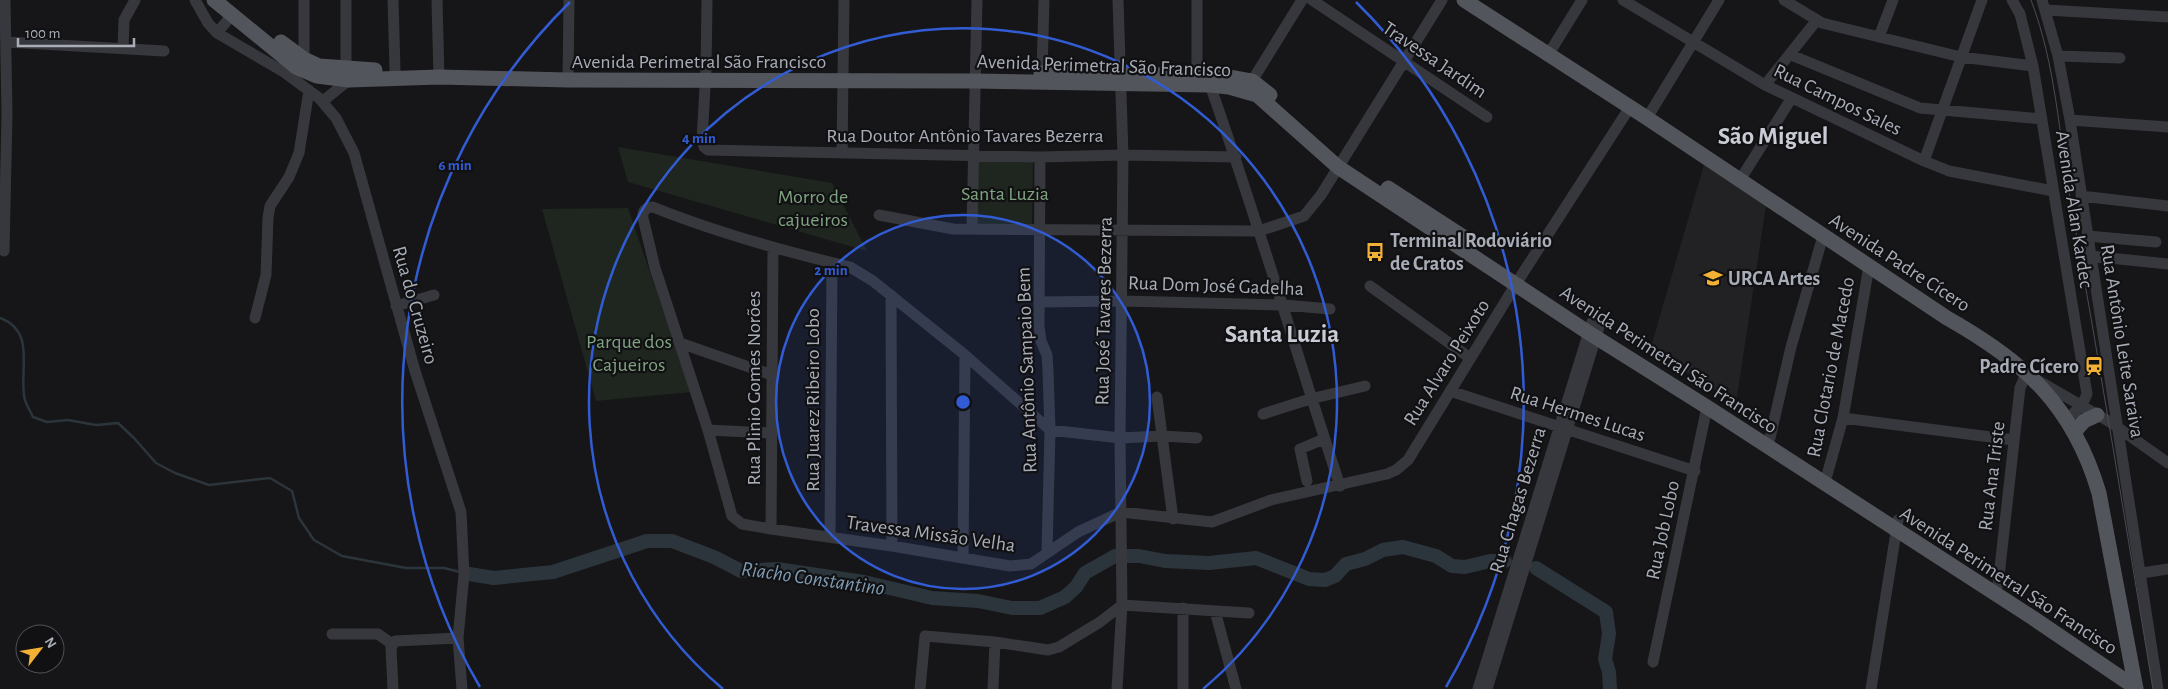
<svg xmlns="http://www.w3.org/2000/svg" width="2168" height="689" font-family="'Alegreya Sans',sans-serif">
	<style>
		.built { fill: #222225 }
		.green { fill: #1e261f }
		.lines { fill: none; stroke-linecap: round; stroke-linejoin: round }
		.stream { stroke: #2c353c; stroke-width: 2.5 }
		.river { stroke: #2c353c; stroke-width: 14 }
		.minor { stroke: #37383d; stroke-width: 11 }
		.major { stroke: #53555c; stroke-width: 15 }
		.tram { stroke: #4a4c52; stroke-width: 1 }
		.ring { fill: none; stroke: #325cd3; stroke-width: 2.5 }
		.labels { text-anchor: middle; stroke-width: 4.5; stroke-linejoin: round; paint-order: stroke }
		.street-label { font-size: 20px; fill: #a8adb8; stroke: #111113 }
		.park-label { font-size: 20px; fill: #7fa381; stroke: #111113 }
		.poi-label { font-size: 20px; font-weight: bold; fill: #a8adb8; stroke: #111113; text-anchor: start }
		.water-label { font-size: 21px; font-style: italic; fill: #7f9bb3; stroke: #111113 }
		.district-label { font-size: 25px; font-weight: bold; fill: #c9ccd4; stroke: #111113 }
		.centre { fill: #325cd3; stroke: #111113; stroke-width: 2.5 }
		.ring-label { font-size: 15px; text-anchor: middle; font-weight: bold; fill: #325cd3; stroke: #111113; stroke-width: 4.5; stroke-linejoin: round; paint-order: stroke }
	</style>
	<rect width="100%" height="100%" fill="#161618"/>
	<path class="built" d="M 1704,165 L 1766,206 L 1736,403 L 1650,350 Z"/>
	<path class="green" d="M 618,147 L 832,183 L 867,251 L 628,182 Z
		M 977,160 L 1033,160 L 1032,226 L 977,226 Z
		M 628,208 L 691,392 L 596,401 L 542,209 Z"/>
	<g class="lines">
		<path class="stream" d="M 0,318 C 35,331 20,366 24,395 C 24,402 30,410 33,417 L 47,422 L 68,420 L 96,425 L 118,423 L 134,438 L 156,463 L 175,473 L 209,485 L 270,478 L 292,491 L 299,518 L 314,540 L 342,556 L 406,568 L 444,568 L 460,572"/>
		<path class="river" d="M 1536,568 L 1606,612 L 1609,634 L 1605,659 L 1609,672 L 1610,689
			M 469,574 L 494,578 L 553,572 L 647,541 L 672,541 L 714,557 L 741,571 L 777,569 L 864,582 L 932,598 L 978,601 L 1012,608 L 1040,608 L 1065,597 L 1076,587 L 1085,573 L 1115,556 L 1139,556 L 1165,561 L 1209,563 L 1256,558 L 1309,579 L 1325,580 L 1335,576 L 1346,564 L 1365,559 L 1383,550 L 1403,547 L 1436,556 L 1452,566 L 1465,567 L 1490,561 L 1505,561"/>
		<path class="minor" d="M 195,0 L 208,23 L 217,33 L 284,72 L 319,98 L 336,118 L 354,153 L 415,371 L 461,512 L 464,574 L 458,638 L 462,689
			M 304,0 L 304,59
			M 346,0 L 346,69
			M 393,0 L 395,70
			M 437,0 L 439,77
			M 707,0 L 706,70 L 702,140 L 704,147 L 708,150 L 1040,157 L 1123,155 L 1236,157
			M 1312,0 L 1487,117
			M 1623,0 L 1765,85 L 1924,161 L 1949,171 L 2053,191
			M 1784,0 L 1822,23 L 1961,57 L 2033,66
			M 2012,0 L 2020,14 L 2033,66 L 2087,394 L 2082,405 L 2067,419
			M 2042,0 L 2058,56 L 2070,120 L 2158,689
			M 2046,10 L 2168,17
			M 217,33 L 232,15
			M 1879,37 L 1893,0
			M 6,42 L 164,51
			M 123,49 L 124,20 L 135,0
			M 1548,55 L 1582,0
			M 1791,55 L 1920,108 L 2042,119
			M 2058,56 L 2120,58
			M 1042,73 L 1044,0
			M 1197,74 L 1197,0
			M 1211,78 L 1210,85 C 1257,218 1296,352 1340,486
			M 568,80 L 569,0
			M 1252,81 L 1302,0
			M 1765,85 L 1817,20
			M 323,101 L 349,80
			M 1647,118 L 1719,0
			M 2070,120 L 2168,127
			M 842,153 L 844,0
			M 1040,157 L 1039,326 L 1041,341 L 1047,355 L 1048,371 L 1050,430 L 1047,552
			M 1924,161 L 1982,0
			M 1740,180 L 1791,99
			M 2081,196 L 2168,206
			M 879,215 L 953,229 L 1259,231 L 1304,216 L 1321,195 L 1442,0
			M 972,229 L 977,0
			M 2087,236 L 2156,242
			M 4,251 L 7,115 L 5,0
			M 2090,256 L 2168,264
			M 1370,286 L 1470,358
			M 891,295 L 892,546
			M 1040,302 L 1122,301 L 1284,305 L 1330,309
			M 396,306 L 434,295
			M 255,318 L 266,275 L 268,218 L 270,206 L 289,177 L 299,153 L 309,90
			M 680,343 L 772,375
			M 2037,380 L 2110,422 L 2168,463
			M 1450,391 L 1695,471
			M 1157,397 L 1173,519
			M 1263,414 L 1310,399 L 1365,386
			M 1843,418 L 2014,440
			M 708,430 L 771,433
			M 1197,438 L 1162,436 L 1120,438 L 1050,430 L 965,355 L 873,281 L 850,267 C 783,251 717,233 653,207 C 646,207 642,211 643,218 L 655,268 L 708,430 L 732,516 L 742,524 L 771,529 L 892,546 L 1010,566 L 1031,564 L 1078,532 L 1121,512 L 1212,522 L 1271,500 L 1387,474 L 1396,470 L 1408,460 L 1521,276 L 1630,107
			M 1767,446 L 1770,438 L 1791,347 L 1823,236
			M 1827,475 L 1843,418 L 1869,266
			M 1307,481 L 1300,449 L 1324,439
			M 771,529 L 773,248
			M 830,537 L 832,263
			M 963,558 L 965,355
			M 2142,573 L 2168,569
			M 1998,585 L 2020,388 L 2027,372
			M 1183,608 L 1183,689
			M 1215,611 L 1236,689
			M 332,634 L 378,634 L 392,644
			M 1653,662 L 1707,407
			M 393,689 L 391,648 L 395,641 L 458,638
			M 920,689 L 925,636 L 995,642 L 1048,650 L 1059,647 L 1100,622 L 1122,605 L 1249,613
			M 993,689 L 995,642
			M 1117,689 L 1122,605 L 1120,438 L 1123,155 L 1118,0
			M 1478,689 L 1592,322
			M 1487,689 L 1599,327
			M 1871,689 L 1898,520"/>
		<path class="major" d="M 214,0 L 296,67 L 317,76 L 349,80 L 439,77 L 568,80 L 975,81 L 1210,85 L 1229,87 L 1257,95 L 1338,167 L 1589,333 L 1707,407 L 2033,618 L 2136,688
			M 1464,0 L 1647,118 L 1947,318 C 2025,362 2073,405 2099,493 L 2136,689
			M 281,42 L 304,59 L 319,66 L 375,70
			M 1041,73 L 1225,76 L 1252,81 L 1270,95
			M 1388,188 L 1465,238
			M 2075,431 L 2084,421 L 2097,415"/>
		<path class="tram" d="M 2031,0 C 2056,65 2059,136 2071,204 C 2100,365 2126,527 2153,689"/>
	</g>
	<circle cx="963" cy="402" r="187" fill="#325cd3" fill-opacity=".12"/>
	<g class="ring">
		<circle cx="963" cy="402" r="187"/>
		<path d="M723 689A374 374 0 1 1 1203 689"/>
		<path d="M480 687A561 561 0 0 1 570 2M1356 2A561 561 0 0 1 1446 687"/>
	</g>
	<defs>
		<g id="bus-bare" transform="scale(1.5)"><path d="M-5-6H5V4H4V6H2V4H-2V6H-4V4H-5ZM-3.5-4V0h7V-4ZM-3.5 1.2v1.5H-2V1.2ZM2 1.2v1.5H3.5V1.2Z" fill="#f2b134" stroke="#111113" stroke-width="2.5" paint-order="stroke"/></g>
		<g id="university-bare" transform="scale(1.5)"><path d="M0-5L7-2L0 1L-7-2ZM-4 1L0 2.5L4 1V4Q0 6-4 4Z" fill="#f2b134" stroke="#111113" stroke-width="2.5" paint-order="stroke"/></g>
		<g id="station-bare" transform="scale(1.5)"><path d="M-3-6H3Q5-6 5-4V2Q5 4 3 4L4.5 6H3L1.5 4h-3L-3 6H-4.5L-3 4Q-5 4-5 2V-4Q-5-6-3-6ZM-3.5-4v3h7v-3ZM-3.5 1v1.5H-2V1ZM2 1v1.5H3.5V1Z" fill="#f2b134" stroke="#111113" stroke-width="2.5" paint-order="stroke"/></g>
	</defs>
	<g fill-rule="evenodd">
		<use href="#bus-bare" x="1375" y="252"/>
		<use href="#university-bare" x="1713" y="278"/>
		<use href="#station-bare" x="2094" y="366"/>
	</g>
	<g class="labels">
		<g class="street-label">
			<text transform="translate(1435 59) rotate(34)" y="7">Travessa Jardim</text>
			<text x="699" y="68">Avenida Perimetral São Francisco</text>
			<text transform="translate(1104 65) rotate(2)" y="7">Avenida Perimetral São Francisco</text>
			<text transform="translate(1838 99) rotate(26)" y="7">Rua Campos Sales</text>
			<text x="965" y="142">Rua Doutor Antônio Tavares Bezerra</text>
			<text transform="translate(2075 209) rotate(81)" y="7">Avenida Alan Kardec</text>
			<text transform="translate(1900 262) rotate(33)" y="7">Avenida Padre Cícero</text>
			<text transform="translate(1216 285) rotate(2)" y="7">Rua Dom José Gadelha</text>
			<text transform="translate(416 305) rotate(74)" y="7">Rua do Cruzeiro</text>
			<text transform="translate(1103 311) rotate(-89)" y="7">Rua José Tavares Bezerra</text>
			<text transform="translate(2123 341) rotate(81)" y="7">Rua Antônio Leite Saraiva</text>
			<text transform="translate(1669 359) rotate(33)" y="7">Avenida Perimetral São Francisco</text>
			<text transform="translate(1446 362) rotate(-58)" y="7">Rua Alvaro Peixoto</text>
			<text transform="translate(1830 367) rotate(-79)" y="7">Rua Clotario de Macedo</text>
			<text transform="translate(1026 370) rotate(-92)" y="7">Rua Antônio Sampaio Bem</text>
			<text transform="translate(753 388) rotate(-90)" y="7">Rua Plinio Gomes Norões</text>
			<text transform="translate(812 400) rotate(-90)" y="7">Rua Juarez Ribeiro Lobo</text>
			<text transform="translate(1578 413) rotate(18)" y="7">Rua Hermes Lucas</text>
			<text transform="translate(1991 476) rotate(-83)" y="7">Rua Ana Triste</text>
			<text transform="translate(1517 500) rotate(-73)" y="7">Rua Chagas Bezerra</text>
			<text transform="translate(1662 530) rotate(-78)" y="7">Rua Job Lobo</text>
			<text transform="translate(931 533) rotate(8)" y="7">Travessa Missão Velha</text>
			<text transform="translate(2009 580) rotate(33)" y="7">Avenida Perimetral São Francisco</text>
		</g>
		<g class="park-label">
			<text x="1005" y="200">Santa Luzia</text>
			<text x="813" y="203">Morro de<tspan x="813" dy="23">cajueiros</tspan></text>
			<text x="629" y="348">Parque dos<tspan x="629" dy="23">Cajueiros</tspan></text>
		</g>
		<g class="poi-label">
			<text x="1390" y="247">Terminal Rodoviário<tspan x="1390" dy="23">de Cratos</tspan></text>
			<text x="1728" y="285">URCA Artes</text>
			<text x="2079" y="373" text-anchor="end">Padre Cícero</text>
		</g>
		<g class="water-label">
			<text transform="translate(813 578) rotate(8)" y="7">Riacho Constantino</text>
		</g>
		<g class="district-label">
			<text x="1773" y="144">São Miguel</text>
			<text x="1282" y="342">Santa Luzia</text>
		</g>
	</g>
	<circle cx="963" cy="402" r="8" class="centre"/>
	<g class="ring-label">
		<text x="699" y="143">4 min</text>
		<text x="455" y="170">6 min</text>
		<text x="831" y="275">2 min</text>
	</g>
	<g transform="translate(40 649) rotate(59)"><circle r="24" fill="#111113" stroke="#4d4f55"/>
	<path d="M0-4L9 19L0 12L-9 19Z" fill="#f2b134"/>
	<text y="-8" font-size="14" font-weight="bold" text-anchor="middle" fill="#a8adb8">N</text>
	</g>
	<path d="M18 38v8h116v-8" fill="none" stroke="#a8adb8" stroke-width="2.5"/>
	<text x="25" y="38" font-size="15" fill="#a8adb8" stroke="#111113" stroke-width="4" paint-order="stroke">100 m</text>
</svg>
